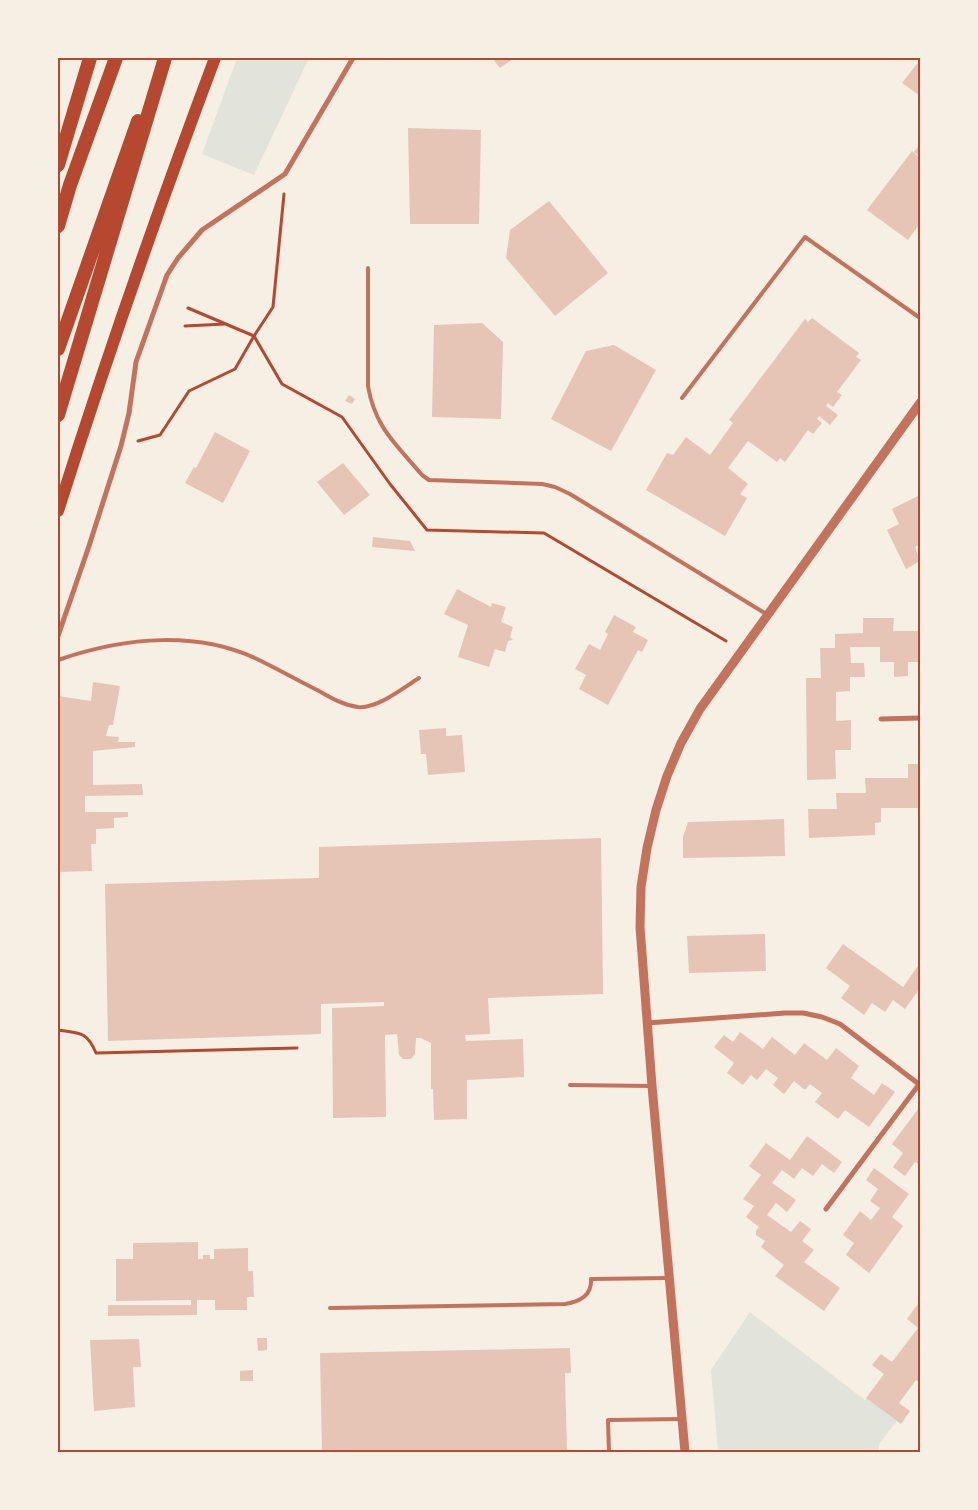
<svg xmlns="http://www.w3.org/2000/svg" width="978" height="1510" font-family="Raleway,sans-serif">
	<style>
		.green { fill: #e2e4dc }
		.building { fill: #e6c5b7 }
		.lines { fill: none; stroke-linecap: round; stroke-linejoin: round }
		.path { stroke: #b5482f; stroke-width: 3 }
		.service { stroke: #c5725c; stroke-width: 4 }
		.minor { stroke: #c5725c; stroke-width: 5 }
		.tertiary { stroke: #c5725c; stroke-width: 9 }
		.primary { stroke: #b5482f; stroke-width: 12 }
		.trunk { stroke: #b5482f; stroke-width: 14 }
		.neatline { fill: none; stroke: #b5482f; stroke-width: 2 }
	</style>
	<rect width="100%" height="100%" fill="#f6efe4"/>
	<path class="green" d="M 237,58 L 309,58 L 254,175 L 202,154 Z
		M 750,1312 L 865,1400 L 867,1398 L 897,1421 L 879,1444 L 879,1452 L 718,1452 L 711,1370 Z"/>
	<path class="building" d="M 492,58 L 514,58 L 500,68 Z
		M 920,60 L 920,96 L 902,83 Z
		M 408,128 L 481,130 L 479,224 L 410,224 Z
		M 920,144 L 920,157 L 914,152 Z
		M 912,151 L 920,158 L 920,223 L 908,240 L 867,210 Z
		M 549,201 L 608,273 L 555,316 L 506,258 L 510,230 Z
		M 812,318 L 859,353 L 856,357 L 861,360 L 837,392 L 842,395 L 833,407 L 828,403 L 826,406 L 838,415 L 830,425 L 819,416 L 817,419 L 822,423 L 813,434 L 808,430 L 785,462 L 780,458 L 777,462 L 748,441 L 728,468 L 748,484 L 740,494 L 747,498 L 725,536 L 646,490 L 667,453 L 673,455 L 686,437 L 710,455 L 733,423 L 729,420 L 805,319 L 808,322 Z
		M 482,323 L 503,342 L 501,419 L 432,417 L 434,325 Z
		M 614,345 L 656,370 L 611,451 L 551,419 L 586,351 Z
		M 349,395 L 355,399 L 352,404 L 345,401 Z
		M 215,432 L 250,451 L 223,503 L 185,483 L 194,467 L 196,468 Z
		M 343,463 L 370,495 L 344,515 L 317,482 Z
		M 920,495 L 920,544 L 915,547 L 920,561 L 906,569 L 887,530 L 899,524 L 892,509 Z
		M 373,537 L 410,541 L 415,551 L 372,547 Z
		M 457,589 L 491,607 L 492,603 L 506,607 L 501,622 L 513,627 L 510,637 L 513,640 L 508,641 L 505,652 L 495,649 L 489,667 L 458,657 L 468,625 L 444,614 Z
		M 614,615 L 636,627 L 633,632 L 648,640 L 642,652 L 638,650 L 608,705 L 579,689 L 586,675 L 575,669 L 589,644 L 600,650 L 608,634 L 605,632 Z
		M 863,618 L 894,618 L 893,631 L 920,631 L 920,662 L 908,662 L 908,676 L 894,677 L 894,662 L 880,662 L 880,647 L 850,647 L 851,663 L 864,663 L 865,677 L 850,677 L 850,691 L 836,692 L 836,721 L 851,720 L 851,750 L 835,750 L 836,779 L 807,780 L 806,678 L 821,678 L 820,648 L 835,648 L 835,634 L 863,633 Z
		M 93,682 L 120,686 L 113,725 L 109,725 L 106,736 L 119,737 L 118,742 L 135,742 L 135,747 L 93,751 L 93,785 L 142,784 L 143,795 L 85,796 L 85,812 L 128,812 L 128,817 L 114,818 L 114,828 L 96,829 L 96,844 L 91,844 L 92,871 L 58,872 L 58,696 L 91,701 Z
		M 446,728 L 446,736 L 462,735 L 465,772 L 428,775 L 426,754 L 421,754 L 419,730 Z
		M 908,764 L 920,764 L 920,808 L 881,808 L 881,822 L 875,823 L 875,835 L 809,838 L 808,809 L 837,809 L 836,793 L 866,793 L 865,778 L 908,778 Z
		M 784,819 L 785,856 L 683,858 L 683,837 L 688,822 Z
		M 601,838 L 603,994 L 488,998 L 490,1034 L 465,1035 L 466,1041 L 523,1039 L 524,1077 L 467,1080 L 467,1119 L 434,1120 L 433,1089 L 431,1089 L 431,1043 L 421,1038 L 416,1038 L 415,1054 L 411,1059 L 403,1059 L 399,1055 L 397,1034 L 385,1035 L 386,1117 L 333,1118 L 332,1008 L 384,1006 L 384,1002 L 321,1004 L 321,1034 L 108,1041 L 105,884 L 319,878 L 319,847 Z
		M 765,934 L 766,971 L 689,973 L 687,936 Z
		M 843,944 L 903,987 L 920,963 L 920,988 L 905,1009 L 893,1000 L 885,1012 L 872,1003 L 864,1015 L 841,998 L 850,986 L 826,968 Z
		M 740,1032 L 763,1049 L 772,1037 L 795,1055 L 804,1043 L 827,1060 L 836,1048 L 859,1066 L 851,1078 L 862,1086 L 874,1095 L 882,1083 L 895,1092 L 869,1127 L 845,1110 L 838,1119 L 815,1102 L 822,1093 L 810,1084 L 805,1090 L 794,1081 L 784,1094 L 773,1085 L 778,1078 L 766,1069 L 757,1080 L 751,1075 L 743,1085 L 727,1073 L 734,1063 L 714,1047 L 724,1035 L 733,1042 Z
		M 918,1109 L 920,1111 L 920,1165 L 915,1162 L 905,1176 L 893,1167 L 903,1153 L 892,1144 Z
		M 807,1136 L 842,1162 L 834,1173 L 822,1164 L 813,1176 L 802,1168 L 794,1179 L 782,1170 L 772,1183 L 796,1200 L 787,1212 L 776,1203 L 767,1215 L 791,1232 L 800,1221 L 811,1229 L 802,1241 L 814,1250 L 804,1262 L 840,1288 L 824,1311 L 775,1276 L 784,1265 L 761,1247 L 765,1241 L 756,1235 L 756,1231 L 759,1227 L 746,1217 L 754,1206 L 743,1199 L 761,1175 L 749,1166 L 766,1143 L 790,1160 Z
		M 874,1168 L 909,1194 L 892,1217 L 903,1226 L 869,1273 L 846,1255 L 854,1243 L 843,1235 L 860,1211 L 871,1220 L 880,1208 L 870,1201 L 878,1189 L 866,1180 Z
		M 198,1242 L 198,1259 L 203,1259 L 203,1255 L 210,1255 L 210,1259 L 214,1259 L 214,1249 L 248,1248 L 248,1271 L 253,1271 L 254,1297 L 247,1297 L 247,1310 L 215,1310 L 215,1300 L 197,1300 L 197,1315 L 108,1316 L 108,1305 L 191,1305 L 191,1300 L 116,1301 L 116,1259 L 133,1259 L 133,1243 Z
		M 920,1301 L 920,1383 L 916,1380 L 899,1403 L 910,1411 L 901,1424 L 866,1398 L 884,1374 L 872,1365 L 881,1354 L 892,1362 L 918,1328 L 907,1319 Z
		M 257,1338 L 267,1338 L 267,1350 L 258,1351 Z
		M 139,1339 L 141,1367 L 133,1367 L 135,1407 L 94,1411 L 90,1340 Z
		M 570,1348 L 571,1373 L 565,1373 L 567,1452 L 322,1452 L 320,1353 Z
		M 253,1370 L 253,1381 L 240,1381 L 240,1371 Z"/>
	<g class="lines">
		<path class="path" d="M 188,308 L 254,336 L 273,307 L 284,194
			M 185,326 L 225,324
			M 138,441 L 160,435 L 189,391 L 235,369 L 254,336 L 282,384 L 342,417 L 390,484 L 427,530 L 544,533 L 726,641
			M 58,1030 C 79,1033 87,1031 96,1053 L 297,1048"/>
		<path class="service" d="M 368,268 L 368,386 C 375,428 397,445 422,475 L 429,480 L 542,484 L 555,487 L 570,494 L 768,615
			M 682,398 L 805,237 L 920,318
			M 58,660 C 124,637 201,629 265,663 C 283,672 301,682 319,691 C 331,698 343,705 358,707 C 377,709 403,688 419,678
			M 570,1085 L 652,1086
			M 330,1308 L 565,1304 C 580,1302 592,1295 591,1279 L 669,1278
			M 609,1452 L 608,1420 L 681,1419"/>
		<path class="minor" d="M 58,636 L 89,546 L 121,446 L 129,413 L 136,362 L 167,275 L 178,258 L 202,230 L 285,174 L 353,58
			M 881,719 L 920,718
			M 647,1023 L 785,1013 L 803,1013 L 822,1017 L 840,1024 L 920,1085
			M 826,1209 L 920,1083"/>
		<path class="tertiary" d="M 685,1452 L 652,1086 L 640,927 L 641,887 L 647,848 L 656,810 L 667,776 L 681,743 L 700,709 L 920,403"/>
		<path class="primary" d="M 58,511 C 106,359 159,207 215,58"/>
		<path class="trunk" d="M 58,165 L 90,58
			M 58,226 L 70,185 L 116,58
			M 58,349 L 138,121
			M 58,415 L 165,58"/>
	</g>
	<rect width="978" height="1510" fill="none" stroke="#f6efe4" stroke-width="118"/>
	<rect x="59" y="59" width="860" height="1392" class="neatline"/>
</svg>
